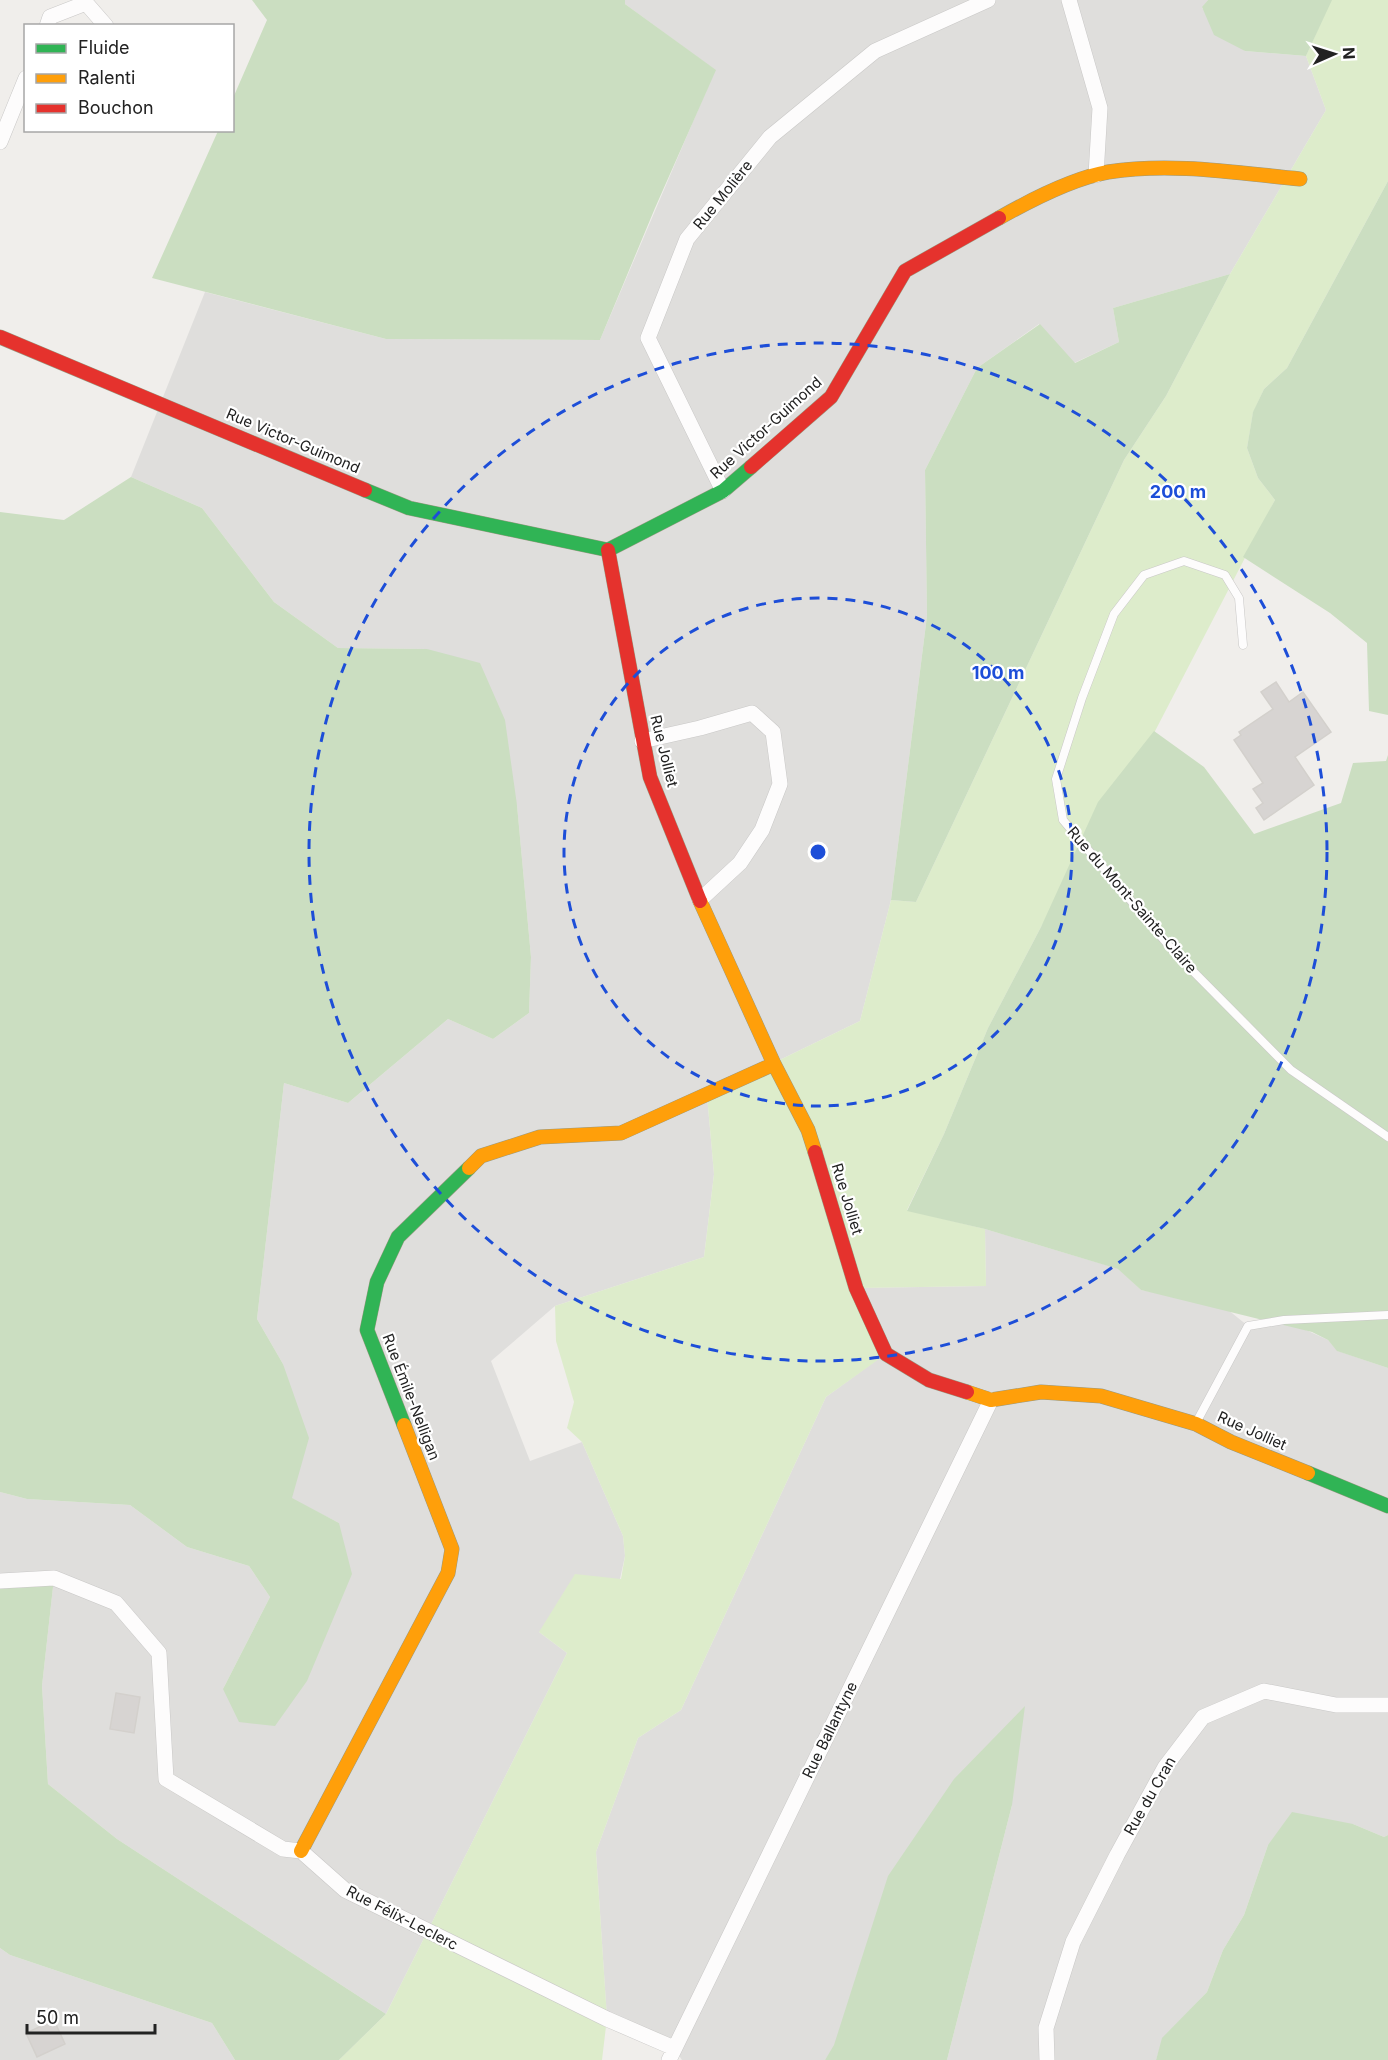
<svg xmlns="http://www.w3.org/2000/svg" width="1388" height="2060" font-family="Inter,sans-serif">
	<style>
		.residential { fill: #dfdedc }
		.grass { fill: #ddeccb }
		.forest { fill: #cbdec1 }
		.building { fill: #d7d4d2; stroke: #d3d0cc; stroke-width: 1.5 }
		.lines { fill: none; stroke-linecap: round; stroke-linejoin: round }
		.lane-casing { stroke: #c9c8c7; stroke-width: 9 }
		.street-casing { stroke: #c9c8c7; stroke-width: 16 }
		.fast-casing { stroke: #999a82; stroke-width: 15 }
		.slow-casing { stroke: #999a82; stroke-width: 15 }
		.jam-casing { stroke: #999a82; stroke-width: 15 }
		.lane { stroke: #fdfcfc; stroke-width: 8 }
		.street { stroke: #fdfcfc; stroke-width: 15 }
		.fast { stroke: #30b455; stroke-width: 14 }
		.slow { stroke: #ff9f0a; stroke-width: 14 }
		.jam { stroke: #e5322d; stroke-width: 14 }
		.ring { fill: none; stroke: #1d4ed8; stroke-width: 3; stroke-dasharray: 10 8 }
		.labels { text-anchor: middle; stroke-width: 4.5; stroke-linejoin: round; paint-order: stroke }
		.street-label { font-size: 15px; fill: #222; stroke: #fff }
		.centre { fill: #1d4ed8; stroke: #fff; stroke-width: 3 }
		.ring-label { font-size: 18px; text-anchor: middle; font-weight: bold; fill: #1d4ed8; stroke: #fff; stroke-width: 4.5; stroke-linejoin: round; paint-order: stroke }
	</style>
	<rect width="100%" height="100%" fill="#f0eeeb"/>
	<path class="residential" d="M 625,0 L 1208,0 L 1202,8 L 1245,51 L 1306,56 L 1326,110 L 1230,274 L 1113,308 L 1119,342 L 1074,363 L 1039,324 L 977,368 L 925,470 L 927,616 L 891,900 L 860,1021 L 707,1095 L 714,1174 L 704,1257 L 555,1306 L 491,1361 L 530,1461 L 582,1442 L 623,1536 L 625,1556 L 620,1579 L 539,1632 L 567,1653 L 386,2014 L 117,1839 L 48,1784 L 42,1686 L 54,1578 L 0,1586 L 0,1492 L 27,1499 L 130,1505 L 187,1547 L 249,1566 L 270,1597 L 223,1689 L 339,1523 L 292,1499 L 283,1364 L 257,1319 L 284,1083 L 348,1103 L 448,1019 L 493,1039 L 529,1013 L 531,957 L 517,805 L 427,649 L 338,648 L 274,602 L 202,508 L 131,477 L 205,292 L 386,339 L 600,340 L 715,70 L 625,4 Z
		M 985,1229 L 1119,1269 L 1141,1290 L 1222,1305 L 1248,1326 L 1284,1320 L 1328,1340 L 1338,1351 L 1388,1368 L 1388,1835 L 1384,1837 L 1353,1824 L 1268,1845 L 1244,1915 L 1223,1950 L 1207,1992 L 1163,2038 L 1156,2060 L 947,2060 L 1012,1805 L 825,2060 L 682,2060 L 674,2048 L 607,2019 L 596,1852 L 638,1738 L 681,1710 L 826,1397 L 885,1354 L 856,1288 L 986,1286 Z
		M 0,1948 L 10,1955 L 212,2023 L 235,2060 L 0,2060 Z"/>
	<path class="grass" d="M 1331,0 L 1388,0 L 1388,181 L 1287,368 L 1264,389 L 1253,413 L 1247,448 L 1258,478 L 1275,500 L 1153,735 L 1041,927 L 988,1028 L 944,1134 L 907,1210 L 985,1229 L 986,1286 L 857,1288 L 886,1354 L 826,1397 L 681,1710 L 638,1738 L 596,1852 L 607,2018 L 602,2060 L 339,2060 L 386,2014 L 567,1653 L 539,1632 L 575,1574 L 621,1579 L 625,1556 L 623,1536 L 582,1442 L 567,1428 L 574,1402 L 556,1341 L 555,1306 L 704,1257 L 714,1174 L 707,1095 L 860,1021 L 891,900 L 916,902 L 1124,460 L 1166,396 L 1230,274 L 1326,110 L 1306,56 Z"/>
	<path class="forest" d="M 252,0 L 625,0 L 625,4 L 716,70 L 655,208 L 600,340 L 386,339 L 152,278 L 218,131 L 232,130 L 233,98 L 267,20 Z
		M 1208,0 L 1332,0 L 1306,56 L 1245,51 L 1214,35 L 1202,7 Z
		M 1388,181 L 1388,715 L 1369,711 L 1367,643 L 1330,613 L 1243,557 L 1275,500 L 1258,478 L 1247,448 L 1253,412 L 1264,389 L 1287,368 Z
		M 1230,274 L 1166,396 L 1124,460 L 916,902 L 891,900 L 927,616 L 925,470 L 977,368 L 1040,324 L 1075,363 L 1119,342 L 1113,308 Z
		M 131,477 L 202,508 L 274,602 L 338,648 L 427,649 L 480,663 L 505,720 L 517,805 L 531,957 L 529,1013 L 493,1039 L 448,1019 L 348,1103 L 284,1083 L 257,1319 L 283,1364 L 309,1438 L 292,1498 L 339,1523 L 352,1574 L 307,1681 L 275,1726 L 239,1722 L 223,1689 L 270,1597 L 249,1566 L 187,1547 L 130,1505 L 27,1499 L 0,1492 L 0,512 L 64,520 Z
		M 1154,731 L 1204,767 L 1254,834 L 1341,803 L 1353,763 L 1386,761 L 1388,755 L 1388,1368 L 1337,1351 L 1328,1340 L 1312,1332 L 1141,1290 L 1118,1269 L 985,1229 L 907,1211 L 944,1134 L 988,1028 L 1041,927 L 1098,802 Z
		M 54,1578 L 42,1686 L 48,1784 L 117,1839 L 386,2014 L 339,2060 L 235,2060 L 212,2023 L 10,1955 L 0,1948 L 0,1586 Z
		M 1025,1706 L 1012,1805 L 947,2060 L 825,2060 L 834,2045 L 888,1876 L 954,1779 Z
		M 1292,1812 L 1353,1824 L 1384,1837 L 1388,1835 L 1388,2060 L 1156,2060 L 1162,2038 L 1207,1992 L 1223,1950 L 1244,1915 L 1268,1845 Z"/>
	<path class="building" d="M 1276,682 L 1289,702 L 1303,692 L 1331,732 L 1295,757 L 1314,785 L 1264,820 L 1256,808 L 1263,803 L 1253,789 L 1263,783 L 1234,740 L 1241,735 L 1239,732 L 1273,709 L 1261,692 Z
		M 116,1693 L 140,1697 L 134,1733 L 110,1729 Z
		M 54,2020 L 65,2044 L 37,2057 L 26,2033 Z"/>
	<g class="lines">
		<g class="lane-casing">
			<path id="lane" d="M 1243,645 L 1239,598 L 1225,575 L 1184,561 L 1144,575 L 1114,614 L 1082,698 L 1056,779 L 1063,820 L 1175,953 L 1291,1070 L 1388,1137
				M 1196,1423 L 1248,1326 L 1284,1320 L 1388,1315"/>
		</g>
		<g class="street-casing">
			<path id="street" d="M 1069,0 L 1100,108 L 1096,175
				M 47,26 L 50,17 L 86,3 L 106,26
				M 0,142 L 26,78
				M 723,491 L 648,338 L 687,239 L 770,137 L 875,51 L 988,0
				M 642,741 L 700,728 L 752,713 L 773,732 L 780,784 L 762,830 L 740,863 L 700,900
				M 0,1581 L 54,1578 L 116,1603 L 159,1653 L 166,1779 L 283,1849 L 301,1851 L 345,1890 L 607,2019 L 674,2048
				M 669,2060 L 991,1400
				M 1047,2060 L 1046,2028 L 1073,1942 L 1117,1855 L 1165,1767 L 1203,1717 L 1264,1691 L 1336,1705 L 1388,1705"/>
		</g>
		<g class="fast-casing">
			<path id="fast" d="M 365,490 L 409,508 L 608,550 L 723,491 L 751,467
				M 404,1425 L 367,1330 L 377,1282 L 398,1237 L 469,1168
				M 1308,1473 L 1388,1506"/>
		</g>
		<g class="slow-casing">
			<path id="slow" d="M 999,218 C 1029,201 1074,178 1108,172 C 1172,162 1237,173 1300,179
				M 700,901 L 774,1064 L 808,1130 L 815,1152
				M 469,1168 L 481,1156 L 540,1137 L 621,1133 L 774,1064
				M 967,1392 L 991,1400 L 1041,1392 L 1101,1396 L 1196,1424 L 1231,1442 L 1308,1473
				M 301,1851 L 448,1573 L 452,1549 L 404,1425"/>
		</g>
		<g class="jam-casing">
			<path id="jam" d="M 0,337 L 365,490
				M 751,467 L 831,397 L 905,271 L 999,218
				M 608,550 L 650,777 L 700,901
				M 815,1152 L 856,1288 L 886,1354 L 929,1380 L 967,1392"/>
		</g>
		<use href="#lane" class="lane"/>
		<use href="#street" class="street"/>
		<use href="#fast" class="fast"/>
		<use href="#slow" class="slow"/>
		<use href="#jam" class="jam"/>
	</g>
	<g class="ring">
		<circle cx="818" cy="852" r="254"/>
		<circle cx="818" cy="852" r="509"/>
	</g>
	<g class="labels">
		<g class="street-label">
			<text transform="translate(723 195) rotate(-51)" y="5">Rue Molière</text>
			<text transform="translate(766 428) rotate(-42)" y="5">Rue Victor-Guimond</text>
			<text transform="translate(293 441) rotate(23)" y="5">Rue Victor-Guimond</text>
			<text transform="translate(664 751) rotate(76)" y="5">Rue Jolliet</text>
			<text transform="translate(1132 900) rotate(49)" y="5">Rue du Mont-Sainte-Claire</text>
			<text transform="translate(847 1199) rotate(73)" y="5">Rue Jolliet</text>
			<text transform="translate(411 1397) rotate(69)" y="5">Rue Émile-Nelligan</text>
			<text transform="translate(1252 1431) rotate(24)" y="5">Rue Jolliet</text>
			<text transform="translate(830 1730) rotate(-64)" y="5">Rue Ballantyne</text>
			<text transform="translate(1150 1796) rotate(-60)" y="5">Rue du Cran</text>
			<text transform="translate(402 1918) rotate(27)" y="5">Rue Félix-Leclerc</text>
		</g>
	</g>
	<circle cx="818" cy="852" r="9" class="centre"/>
	<g class="ring-label">
		<text x="1178" y="498">200 m</text>
		<text x="998" y="679">100 m</text>
	</g>
	<rect x="24" y="24" width="210" height="108" fill="#ffffff" stroke="#a7a7a7" stroke-width="1.5"/>
	<rect x="36" y="44" width="30" height="9" fill="#30b455" stroke="#a7a7a7" stroke-width="1.5"/>
	<text x="78" y="54" font-size="18" fill="#222222">Fluide</text>
	<rect x="36" y="74" width="30" height="9" fill="#ff9f0a" stroke="#a7a7a7" stroke-width="1.5"/>
	<text x="78" y="84" font-size="18" fill="#222222">Ralenti</text>
	<rect x="36" y="104" width="30" height="9" fill="#e5322d" stroke="#a7a7a7" stroke-width="1.5"/>
	<text x="78" y="114" font-size="18" fill="#222222">Bouchon</text>
	<g transform="translate(1334 54) rotate(87)" stroke="#ffffff" stroke-width="4.5" paint-order="stroke">
	<path d="M0-4.5L10 22L0 15L-10 22Z" fill="#222222"/>
	<text y="-9" font-size="16" font-weight="bold" text-anchor="middle" fill="#222222">N</text>
	</g>
	<path d="M27 2024v9h128v-9" fill="none" stroke="#222222" stroke-width="3"/>
	<text x="36" y="2024" font-size="18" fill="#222222" stroke="#ffffff" stroke-width="4.5" paint-order="stroke">50 m</text>
</svg>
